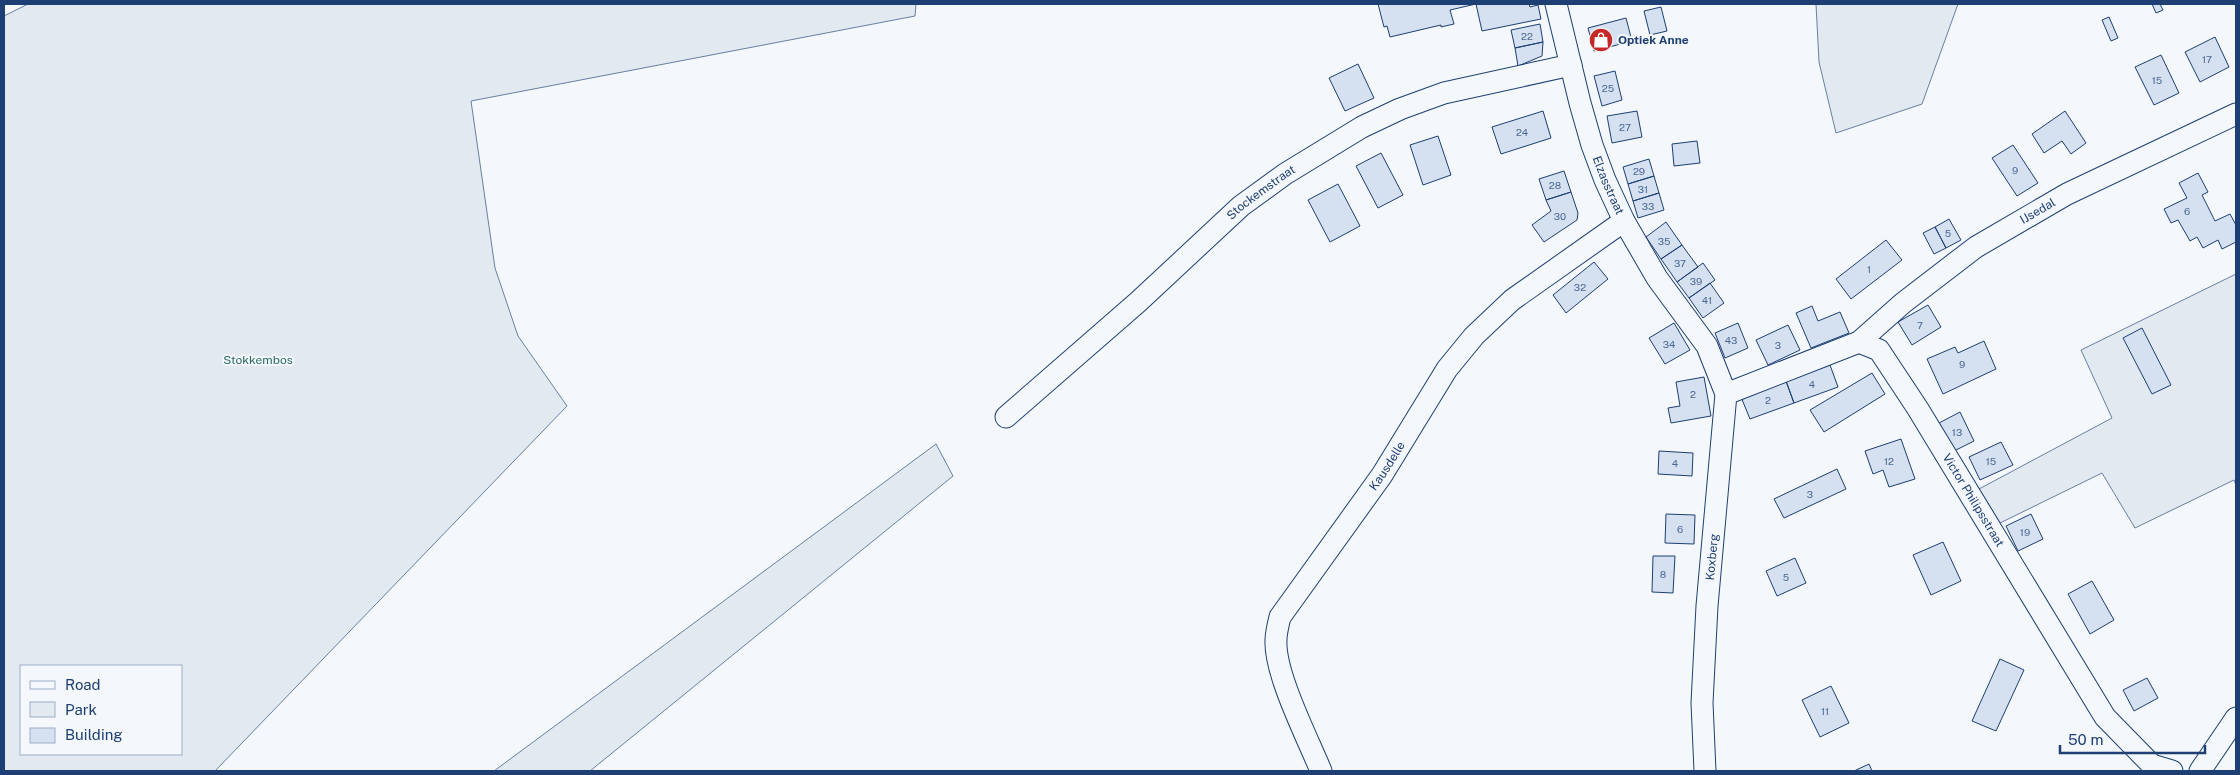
<svg xmlns="http://www.w3.org/2000/svg" width="2240" height="775" font-family="'Public Sans',sans-serif">
	<style>
		.green { fill: #e3e9f0; stroke: #687fa3; fill-rule: evenodd }
		.building { fill: #d5e0f0; stroke: #1d3f73 }
		.lines { fill: none; stroke-linecap: round; stroke-linejoin: round }
		.minor-casing { stroke: #1d3f73; stroke-width: 23 }
		.minor { stroke: #f4f7fb; stroke-width: 21 }
		.labels { text-anchor: middle; stroke-width: 4; stroke-linejoin: round; paint-order: stroke }
		.number-label { font-size: 10px; fill: #4b6792 }
		.poi-label { font-size: 12px; font-weight: bold; fill: #1d3f73; stroke: #f4f7fb; text-anchor: start }
		.street-label { font-size: 12px; fill: #1d3f73; stroke: #f4f7fb }
		.park-label { font-size: 12px; fill: #2c6c60; stroke: #f4f7fb }
	</style>
	<rect width="100%" height="100%" fill="#f4f7fb"/>
	<path class="green" d="M 28,4 L 916,4 L 915,16 L 471,101 L 495,268 L 518,336 L 567,406 L 215,771 L 4,771 L 4,16 ZM 21,666 L 181,666 L 181,754 L 21,754 Z
		M 1816,4 L 1958,4 L 1922,104 L 1836,133 L 1819,62 Z
		M 2236,274 L 2236,485 L 2234,480 L 2135,528 L 2102,473 L 2000,523 L 1979,489 L 2112,418 L 2081,350 Z
		M 936,444 L 953,476 L 590,771 L 494,771 Z"/>
	<path class="building" d="M 1378,4 L 1529,4 L 1530,7 L 1538,5 L 1541,19 L 1482,31 L 1476,4 L 1450,10 L 1454,24 L 1441,27 L 1441,25 L 1390,37 L 1387,26 L 1384,27 Z
		M 2152,4 L 2160,4 L 2163,10 L 2156,13 Z
		M 1661,7 L 1667,31 L 1650,35 L 1644,11 Z
		M 2109,17 L 2118,38 L 2111,41 L 2102,20 Z
		M 1626,18 L 1632,41 L 1594,51 L 1588,28 Z
		M 1540,24 L 1543,42 L 1515,48 L 1511,30 Z
		M 2215,37 L 2229,67 L 2200,82 L 2185,52 Z
		M 1543,42 L 1542,56 L 1518,66 L 1515,48 Z
		M 2161,55 L 2179,93 L 2154,105 L 2135,67 Z
		M 1358,64 L 1374,98 L 1345,111 L 1329,78 Z
		M 1615,71 L 1622,100 L 1602,106 L 1594,76 Z
		M 1543,111 L 1551,138 L 1501,154 L 1492,127 Z
		M 1637,111 L 1642,137 L 1612,143 L 1607,116 Z
		M 2065,111 L 2086,143 L 2071,154 L 2062,141 L 2044,153 L 2032,134 Z
		M 1438,136 L 1451,175 L 1423,185 L 1410,145 Z
		M 1697,141 L 1700,163 L 1674,166 L 1672,144 Z
		M 2013,145 L 2038,183 L 2017,196 L 1992,158 Z
		M 1381,153 L 1403,195 L 1378,208 L 1356,166 Z
		M 1649,159 L 1654,176 L 1628,184 L 1623,167 Z
		M 1564,171 L 1571,192 L 1546,200 L 1539,179 Z
		M 2198,173 L 2208,192 L 2202,195 L 2215,221 L 2230,214 L 2236,225 L 2236,242 L 2222,249 L 2218,240 L 2203,248 L 2197,237 L 2190,241 L 2178,220 L 2171,223 L 2164,209 L 2187,198 L 2179,183 Z
		M 1654,176 L 1659,193 L 1633,201 L 1628,184 Z
		M 1338,184 L 1360,226 L 1330,242 L 1308,200 Z
		M 1571,192 L 1578,213 L 1577,220 L 1544,242 L 1532,225 L 1551,211 L 1546,200 Z
		M 1659,193 L 1664,210 L 1638,218 L 1633,201 Z
		M 1949,219 L 1961,240 L 1946,248 L 1935,227 Z
		M 1666,222 L 1682,245 L 1661,259 L 1646,237 Z
		M 1935,227 L 1946,248 L 1934,254 L 1923,233 Z
		M 1886,240 L 1902,260 L 1851,299 L 1836,279 Z
		M 1682,245 L 1698,267 L 1677,282 L 1661,259 Z
		M 1594,262 L 1608,279 L 1566,313 L 1553,295 Z
		M 1703,263 L 1715,280 L 1689,298 L 1677,282 Z
		M 1710,283 L 1724,303 L 1703,318 L 1689,298 Z
		M 1928,305 L 1941,327 L 1912,345 L 1898,322 Z
		M 1812,306 L 1818,321 L 1840,312 L 1849,333 L 1811,348 L 1796,313 Z
		M 1674,323 L 1690,350 L 1665,364 L 1649,338 Z
		M 1738,323 L 1748,348 L 1725,358 L 1715,333 Z
		M 1788,325 L 1800,350 L 1768,365 L 1756,340 Z
		M 2142,328 L 2171,385 L 2152,394 L 2123,338 Z
		M 1984,341 L 1996,369 L 1943,394 L 1927,359 L 1955,347 L 1958,353 Z
		M 1830,365 L 1838,387 L 1794,403 L 1786,381 Z
		M 1872,373 L 1885,394 L 1824,432 L 1810,410 Z
		M 1704,377 L 1711,416 L 1671,423 L 1668,408 L 1680,406 L 1676,382 Z
		M 1786,381 L 1794,403 L 1750,419 L 1741,397 Z
		M 1960,412 L 1974,441 L 1954,451 L 1939,423 Z
		M 1901,439 L 1915,479 L 1889,487 L 1883,470 L 1873,474 L 1865,451 Z
		M 2001,442 L 2013,465 L 1980,480 L 1969,457 Z
		M 1659,451 L 1693,453 L 1692,476 L 1658,474 Z
		M 1837,469 L 1846,489 L 1784,518 L 1774,499 Z
		M 1666,514 L 1695,515 L 1694,544 L 1665,543 Z
		M 2031,514 L 2043,539 L 2018,551 L 2006,526 Z
		M 1943,542 L 1961,581 L 1931,595 L 1913,555 Z
		M 1653,556 L 1675,556 L 1673,593 L 1652,592 Z
		M 1795,558 L 1806,583 L 1777,596 L 1766,571 Z
		M 2092,581 L 2114,620 L 2090,634 L 2068,594 Z
		M 2000,659 L 2024,670 L 1996,731 L 1972,721 Z
		M 2147,678 L 2158,698 L 2134,711 L 2123,690 Z
		M 1831,686 L 1849,723 L 1820,737 L 1802,700 Z
		M 1869,764 L 1872,771 L 1854,771 Z"/>
	<g class="lines">
		<g class="minor-casing">
			<g id="minor">
				<path id="s1" d="M 1556,4 L 1580,103 L 1592,145 L 1605,180 L 1624,221 L 1657,278 L 1707,346 L 1726,394 L 1707,606 L 1702,703 L 1705,771"/>
				<path id="s2" d="M 1859,342 L 1879,350 L 1918,409 L 2105,717 L 2152,765 L 2172,771"/>
				<path id="s3" d="M 1726,394 L 1859,342 L 1903,303 L 1976,247 L 2067,194 L 2236,114"/>
				<path id="s4" d="M 1006,417 L 1138,302 L 1241,206 L 1285,174 L 1362,127 L 1400,109 L 1444,93 L 1571,65"/>
				<path id="s5" d="M 1321,771 C 1308,739 1274,673 1276,640 C 1276,633 1278,625 1280,617 L 1382,475 L 1447,369 L 1474,336 L 1512,300 L 1624,221"/>
				<path d="M 2200,771 L 2236,718"/>
			</g>
		</g>
		<use href="#minor" class="minor"/>
	</g>
	<defs>
		<g id="shop-disc" transform="scale(1.25)"><circle r="9.5" fill="#c62828" stroke="#f4f7fb"/><path d="M-5-2.5h2.3a2.7 3.5 0 0 1 5.4 0H5L5.5 6h-11ZM-1.5-2.5h3a1.5 2.3 0 0 0-3 0Z" fill="#fff"/></g>
	</defs>
	<g fill-rule="evenodd">
		<use href="#shop-disc" x="1601" y="40"/>
	</g>
	<g class="labels">
		<g class="number-label">
			<text x="1527" y="40">22</text>
			<text x="2207" y="63">17</text>
			<text x="2157" y="84">15</text>
			<text x="1608" y="92">25</text>
			<text x="1625" y="131">27</text>
			<text x="1522" y="136">24</text>
			<text x="2015" y="174">9</text>
			<text x="1639" y="175">29</text>
			<text x="1555" y="189">28</text>
			<text x="1643" y="193">31</text>
			<text x="1648" y="210">33</text>
			<text x="2187" y="215">6</text>
			<text x="1560" y="220">30</text>
			<text x="1948" y="237">5</text>
			<text x="1664" y="245">35</text>
			<text x="1680" y="267">37</text>
			<text x="1869" y="273">1</text>
			<text x="1696" y="285">39</text>
			<text x="1580" y="291">32</text>
			<text x="1707" y="304">41</text>
			<text x="1920" y="329">7</text>
			<text x="1731" y="344">43</text>
			<text x="1669" y="348">34</text>
			<text x="1778" y="349">3</text>
			<text x="1962" y="368">9</text>
			<text x="1812" y="388">4</text>
			<text x="1693" y="398">2</text>
			<text x="1768" y="404">2</text>
			<text x="1957" y="436">13</text>
			<text x="1889" y="465">12</text>
			<text x="1991" y="465">15</text>
			<text x="1675" y="467">4</text>
			<text x="1810" y="498">3</text>
			<text x="1680" y="533">6</text>
			<text x="2025" y="536">19</text>
			<text x="1663" y="578">8</text>
			<text x="1786" y="581">5</text>
			<text x="1825" y="715">11</text>
		</g>
		<g class="poi-label">
			<text x="1618" y="44">Optiek Anne</text>
		</g>
		<g class="street-label">
			<text dy="4" stroke="none"><textPath href="#s1" startOffset="189">Elzasstraat</textPath></text>
			<text dy="4" stroke="none"><textPath href="#s4" startOffset="340">Stockemstraat</textPath></text>
			<text dy="4" stroke="none"><textPath href="#s3" startOffset="365">IJsedal</textPath></text>
			<text dy="4" stroke="none"><textPath href="#s5" startOffset="348">Kausdelle</textPath></text>
			<text dy="4" stroke="none"><textPath href="#s2" startOffset="199">Victor Philipsstraat</textPath></text>
			<text transform="translate(1712 557) rotate(-85)" y="4">Koxberg</text>
		</g>
		<g class="park-label">
			<text x="258" y="364">Stokkembos</text>
		</g>
	</g>
	<rect width="2240" height="775" fill="none" stroke="#1d3f73" stroke-width="10"/>
	<rect x="20" y="665" width="162" height="90" fill="#f4f7fb" stroke="#9eadc5"/>
	<rect x="30" y="681" width="25" height="8" fill="#f4f7fb" stroke="#9eadc5"/>
	<text x="65" y="690" font-size="15" fill="#1d3f73">Road</text>
	<rect x="30" y="702" width="25" height="15" fill="#e3e9f0" stroke="#9eadc5"/>
	<text x="65" y="715" font-size="15" fill="#1d3f73">Park</text>
	<rect x="30" y="728" width="25" height="15" fill="#d5e0f0" stroke="#9eadc5"/>
	<text x="65" y="740" font-size="15" fill="#1d3f73">Building</text>
	<path d="M2060 745v8h145v-8" fill="none" stroke="#1d3f73" stroke-width="2.5"/>
	<text x="2068" y="745" font-size="15" fill="#1d3f73" stroke="#f4f7fb" stroke-width="4" paint-order="stroke">50 m</text>
</svg>
